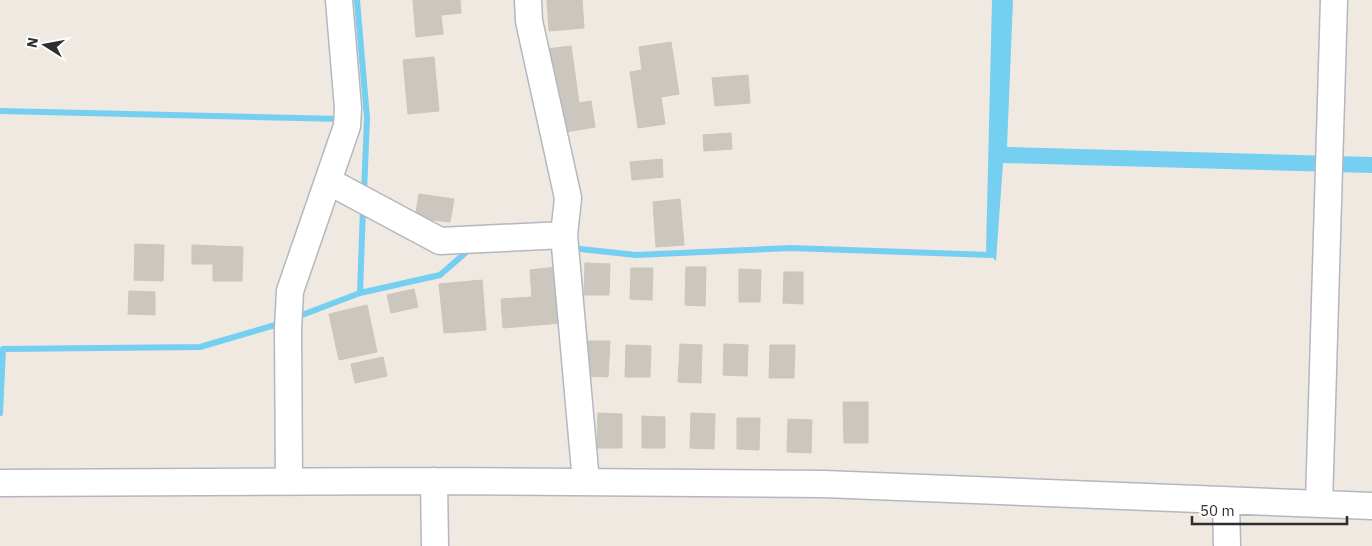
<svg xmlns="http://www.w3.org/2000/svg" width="1372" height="546" font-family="'IBM Plex Sans',sans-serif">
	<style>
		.water { fill: #75cff0 }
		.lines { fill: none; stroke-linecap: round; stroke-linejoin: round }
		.stream { stroke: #75cff0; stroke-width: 6 }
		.building { fill: #cbc7bf; stroke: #cbc5ba }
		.minor-casing { stroke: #b4b7c1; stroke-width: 29 }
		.minor { stroke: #fff; stroke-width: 26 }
	</style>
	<rect width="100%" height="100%" fill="#efe9e1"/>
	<path class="water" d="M 992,0 L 1013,0 L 1007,147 L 1372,157 L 1372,173 L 1003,163 L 996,261 L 986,251 Z"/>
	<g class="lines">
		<path class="stream" d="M 357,0 L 367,118 L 364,193
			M 0,111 L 341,119
			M 363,208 L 360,293 L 440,275 L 471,248
			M 571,248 L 636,255 L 791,248 L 991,255 L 992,248
			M 294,318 L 360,293
			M 0,413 L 3,349 L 200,347 L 282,323"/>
	</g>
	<path class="building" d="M 413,0 L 460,0 L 461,13 L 441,15 L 443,34 L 416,37 Z
		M 547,0 L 582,0 L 584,28 L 549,31 Z
		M 671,42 L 679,94 L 661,97 L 665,124 L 638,128 L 630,72 L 642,70 L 639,47 Z
		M 571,46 L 579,103 L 591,101 L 595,127 L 560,133 L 547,49 Z
		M 434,57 L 439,111 L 408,114 L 403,60 Z
		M 748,75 L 750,103 L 715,106 L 712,78 Z
		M 731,133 L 732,149 L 704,151 L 703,135 Z
		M 662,159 L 663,177 L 632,180 L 630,162 Z
		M 419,194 L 454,199 L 450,222 L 415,218 Z
		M 680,199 L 684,245 L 656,247 L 653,202 Z
		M 135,244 L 164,245 L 163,281 L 134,280 Z
		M 192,245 L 243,247 L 242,281 L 213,281 L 213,264 L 192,264 Z
		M 585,263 L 610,264 L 609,295 L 584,295 Z
		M 556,267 L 561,323 L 503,328 L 501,299 L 532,297 L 530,270 Z
		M 686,267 L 706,267 L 705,306 L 685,305 Z
		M 631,268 L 653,268 L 652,300 L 630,299 Z
		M 739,269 L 761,270 L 760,302 L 739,302 Z
		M 784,272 L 803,272 L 803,304 L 783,303 Z
		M 482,280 L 486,330 L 444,333 L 439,284 Z
		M 414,289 L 418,307 L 391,313 L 387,295 Z
		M 129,291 L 155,292 L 155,315 L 128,314 Z
		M 367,305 L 377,352 L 339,360 L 329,314 Z
		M 588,341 L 610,341 L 608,377 L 587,376 Z
		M 680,344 L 702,345 L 701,383 L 678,382 Z
		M 724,344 L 748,345 L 747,376 L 723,375 Z
		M 626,345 L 651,346 L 650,377 L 625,377 Z
		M 770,345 L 795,345 L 794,378 L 769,378 Z
		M 383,357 L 387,376 L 355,383 L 351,364 Z
		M 843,402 L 868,402 L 868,443 L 844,443 Z
		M 598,413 L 622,414 L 622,448 L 597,448 Z
		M 691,413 L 715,414 L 714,449 L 690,448 Z
		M 642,416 L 665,417 L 665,448 L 642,448 Z
		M 737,418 L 760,418 L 759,450 L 737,449 Z
		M 788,419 L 812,420 L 811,453 L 787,452 Z"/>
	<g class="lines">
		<g class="minor-casing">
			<path id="minor" d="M 528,0 L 529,21 L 568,198 L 564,235 L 586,482
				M 328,181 L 440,241 L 564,235
				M 289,481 L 288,329 L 290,291 L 347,126 L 348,108 L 339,0
				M 434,481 L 435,546
				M 0,483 L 434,481 L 824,484 L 1372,506
				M 1226,502 L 1227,546
				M 1319,504 L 1334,0"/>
		</g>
		<use href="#minor" class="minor"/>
	</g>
	<g transform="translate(45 45) rotate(281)" stroke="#ffffff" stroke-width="4" paint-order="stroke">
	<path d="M0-4L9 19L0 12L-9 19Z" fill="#2e2e2e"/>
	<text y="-8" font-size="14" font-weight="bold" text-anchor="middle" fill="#2e2e2e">N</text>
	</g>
	<path d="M1192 516v8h155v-8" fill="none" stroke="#2e2e2e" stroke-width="2.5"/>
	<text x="1200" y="516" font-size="15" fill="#2e2e2e" stroke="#ffffff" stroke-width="4" paint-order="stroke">50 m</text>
</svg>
